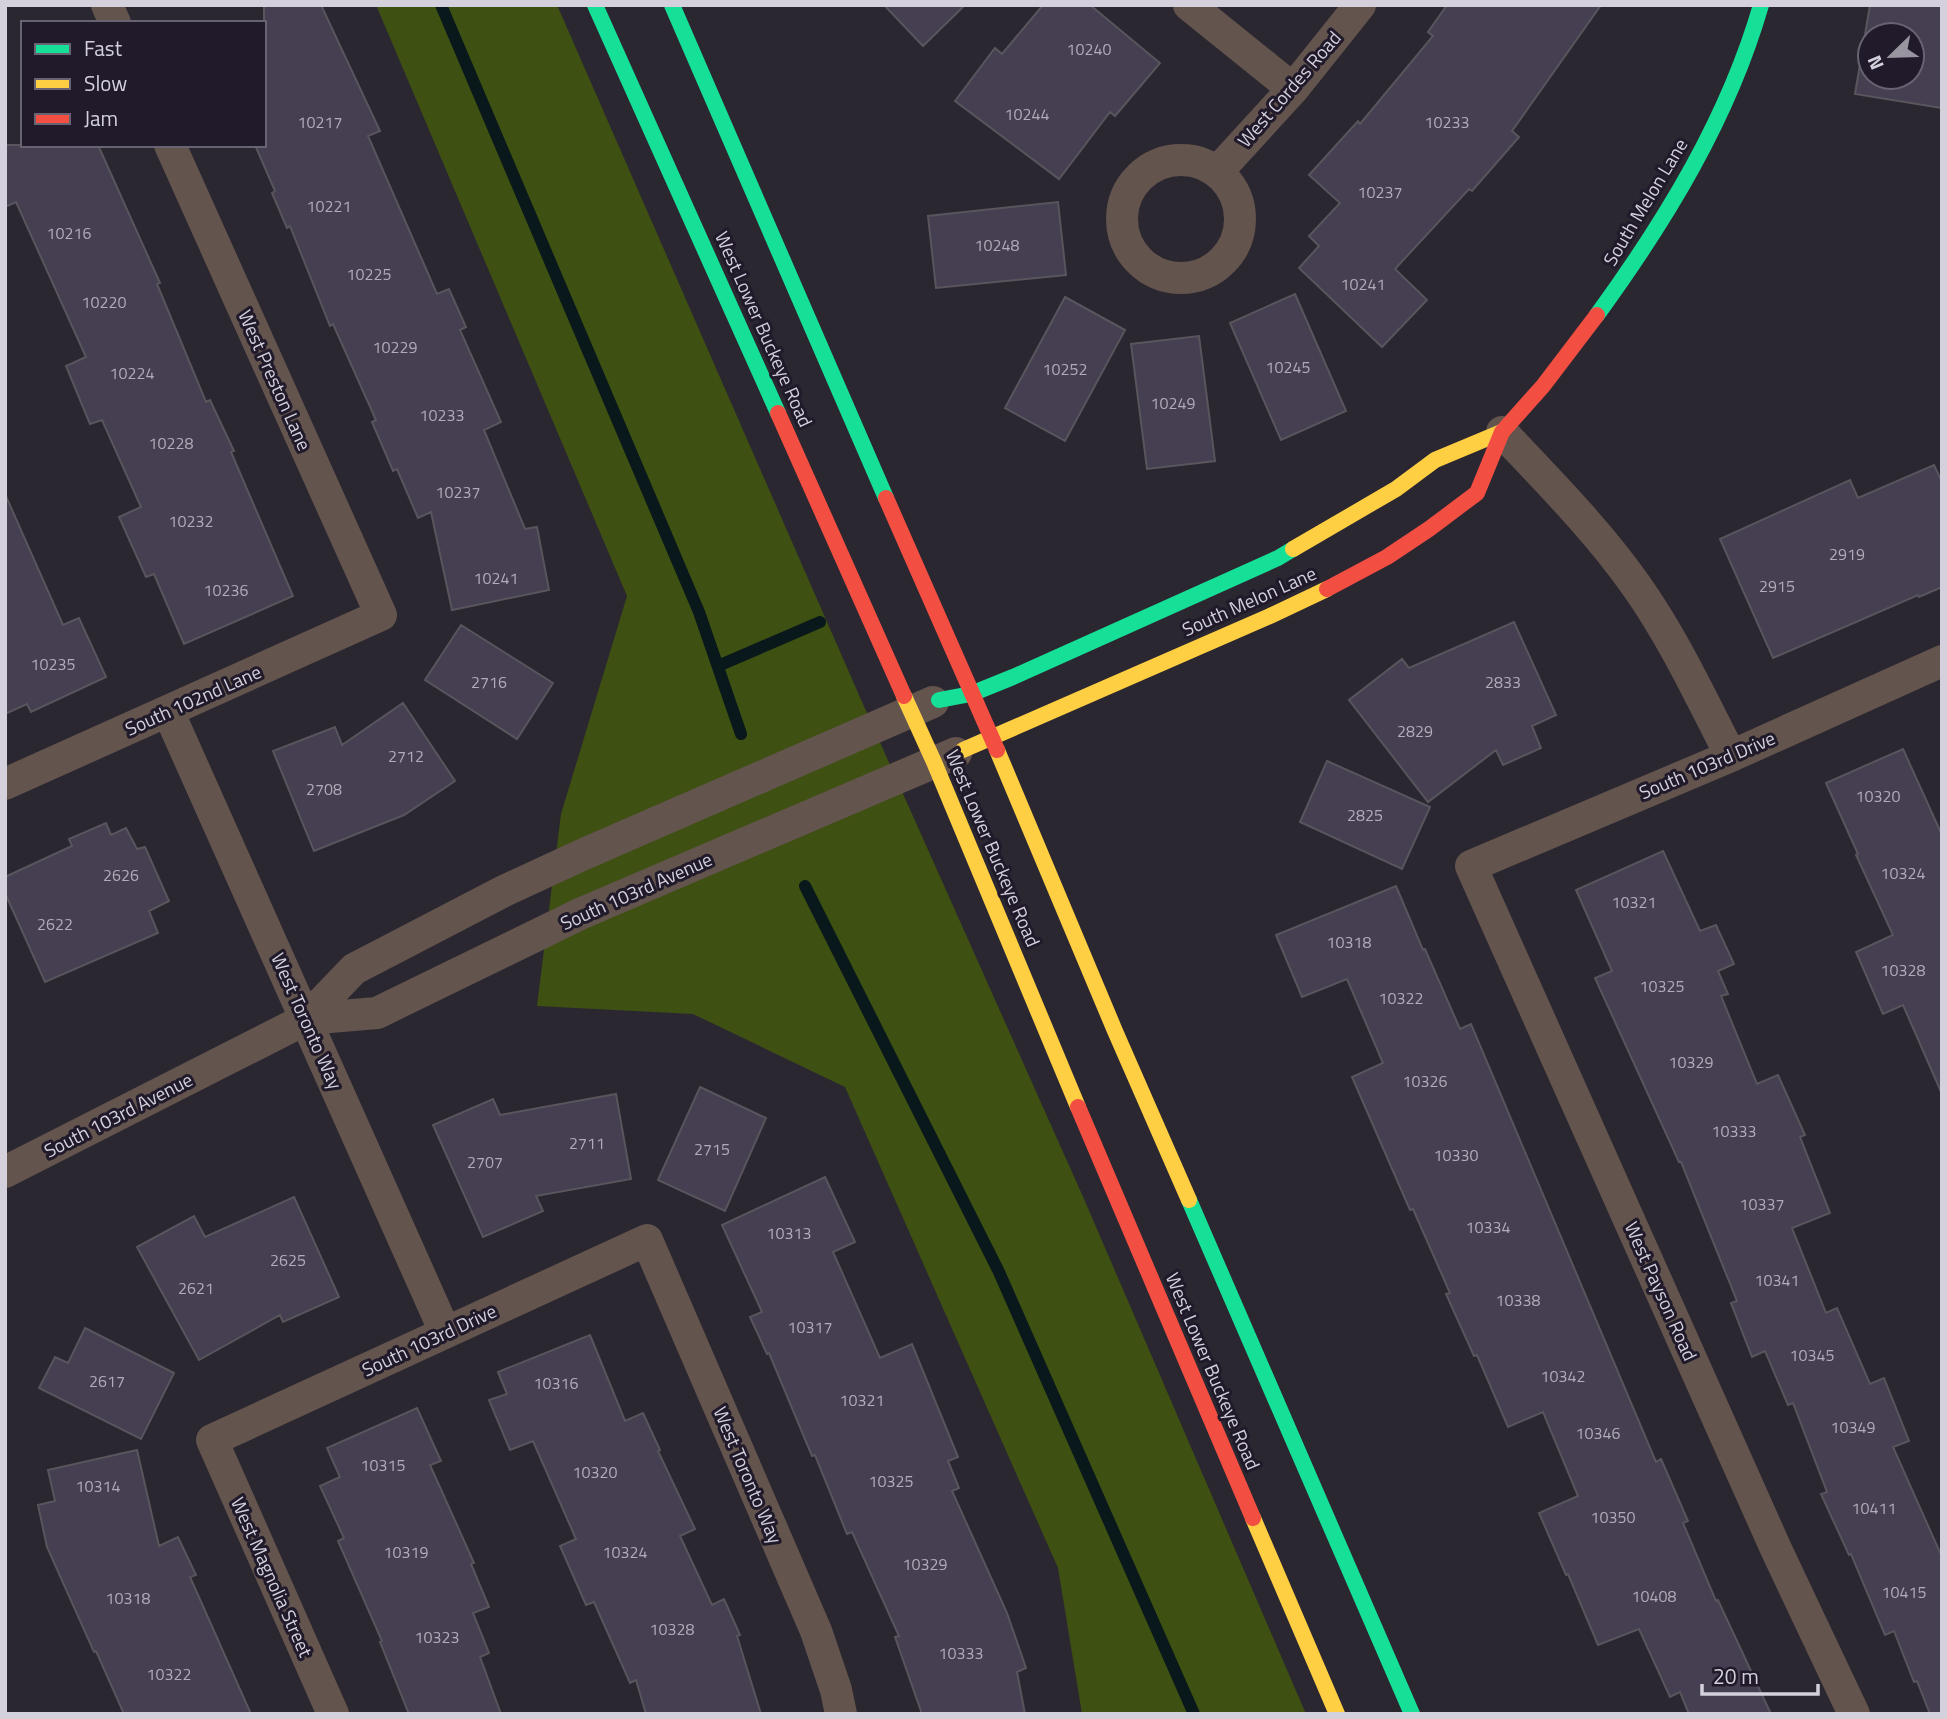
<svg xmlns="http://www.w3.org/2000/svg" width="1947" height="1719" font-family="'Titillium Web',sans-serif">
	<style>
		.green { fill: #3e5012 }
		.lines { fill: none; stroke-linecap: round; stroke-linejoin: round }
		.stream { stroke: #09181b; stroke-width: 12 }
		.building { fill: #463e51; stroke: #58555d; stroke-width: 2; fill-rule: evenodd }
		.street { stroke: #63544d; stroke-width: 32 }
		.fast { stroke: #16e098; stroke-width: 16 }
		.slow { stroke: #ffcf43; stroke-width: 16 }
		.jam { stroke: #f24e42; stroke-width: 16 }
		.labels { text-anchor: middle; stroke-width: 6; stroke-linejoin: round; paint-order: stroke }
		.number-label { font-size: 16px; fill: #b0acb9 }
		.street-label { font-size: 19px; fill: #d4d0dc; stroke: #201a2b }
	</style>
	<rect width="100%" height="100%" fill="#2b2731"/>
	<path class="green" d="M 376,5 L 557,5 L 866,711 L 1084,1199 L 1306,1714 L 1082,1714 L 1058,1568 L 845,1087 L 693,1014 L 537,1006 L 561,814 L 627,596 Z"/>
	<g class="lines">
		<path class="stream" d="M 441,5 L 699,612 L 741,734
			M 718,666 L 820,622
			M 805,886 L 999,1272 L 1194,1714"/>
	</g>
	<path class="building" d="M 264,5 L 321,5 L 380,131 L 368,136 L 437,294 L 449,289 L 466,327 L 460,330 L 501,422 L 484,430 L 525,529 L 537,527 L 549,590 L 452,610 L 431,512 L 418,518 L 397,469 L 393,471 L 372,422 L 376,420 L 333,324 L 330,326 L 290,226 L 287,228 L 272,193 L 275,191 L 255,145 L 264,145 Z
		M 884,5 L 965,5 L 923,46 Z
		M 1043,5 L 1090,5 L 1160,63 L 1115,116 L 1110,112 L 1059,179 L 955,101 L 995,48 L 1002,54 Z
		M 1447,5 L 1601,5 L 1512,131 L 1519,137 L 1472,191 L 1469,189 L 1395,269 L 1427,300 L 1382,347 L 1299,268 L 1319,246 L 1309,236 L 1340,203 L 1309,175 L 1358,121 L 1360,124 L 1433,36 L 1428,32 Z
		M 1870,5 L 1942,5 L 1942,108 L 1855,94 ZM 1870,35 L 1912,35 L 1912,77 L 1870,77 Z
		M 5,145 L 98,145 L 160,283 L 157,284 L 206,402 L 210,400 L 234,451 L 231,452 L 293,596 L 184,644 L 154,574 L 146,577 L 119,517 L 141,507 L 102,420 L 90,424 L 66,366 L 86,357 L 16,202 L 5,207 Z
		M 1058,202 L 1066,275 L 936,288 L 928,216 Z
		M 1295,294 L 1346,411 L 1281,440 L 1230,323 Z
		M 1065,297 L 1125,330 L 1065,441 L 1005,408 Z
		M 1199,336 L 1215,461 L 1147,469 L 1131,344 Z
		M 1934,465 L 1942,482 L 1942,587 L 1919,597 L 1918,595 L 1773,658 L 1720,539 L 1850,480 L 1858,498 Z
		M 5,494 L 63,625 L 79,618 L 106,677 L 31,712 L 27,704 L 5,714 Z
		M 1514,622 L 1556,715 L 1532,726 L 1541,748 L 1503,765 L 1496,750 L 1428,802 L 1349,700 L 1402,659 L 1409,668 Z
		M 461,625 L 553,683 L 517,739 L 425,680 Z
		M 403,703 L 455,781 L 404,815 L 314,851 L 273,751 L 335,727 L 342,745 Z
		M 1903,749 L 1942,835 L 1942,1094 L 1903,1005 L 1883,1014 L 1856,952 L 1893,935 L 1856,855 L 1858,854 L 1826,783 Z
		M 1327,761 L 1430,807 L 1402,869 L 1300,822 Z
		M 106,823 L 111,835 L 126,828 L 137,849 L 145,847 L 169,901 L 149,911 L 158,933 L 45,982 L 5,893 L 5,877 L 72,846 L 69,839 Z
		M 1663,851 L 1700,931 L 1716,925 L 1734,964 L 1718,971 L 1728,994 L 1721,996 L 1757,1084 L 1778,1075 L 1805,1135 L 1800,1137 L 1830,1213 L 1792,1228 L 1826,1313 L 1837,1308 L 1870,1384 L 1884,1378 L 1909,1441 L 1893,1447 L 1942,1557 L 1942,1714 L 1930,1714 L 1917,1681 L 1914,1682 L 1894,1631 L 1885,1635 L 1851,1554 L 1849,1555 L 1821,1494 L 1827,1492 L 1793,1403 L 1788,1405 L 1765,1351 L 1752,1357 L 1731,1303 L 1737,1301 L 1681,1162 L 1679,1162 L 1595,978 L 1612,971 L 1576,890 Z
		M 1396,886 L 1423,950 L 1425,949 L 1460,1029 L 1471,1024 L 1656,1462 L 1661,1459 L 1688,1521 L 1683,1523 L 1716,1601 L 1718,1600 L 1771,1714 L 1689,1714 L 1680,1692 L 1670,1697 L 1639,1629 L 1598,1645 L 1568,1574 L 1566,1575 L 1539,1513 L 1578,1496 L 1543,1412 L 1508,1427 L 1477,1355 L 1474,1356 L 1446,1294 L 1450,1293 L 1413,1209 L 1410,1210 L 1352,1077 L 1383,1063 L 1347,979 L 1302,997 L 1276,935 Z
		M 700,1087 L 766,1118 L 725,1211 L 658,1180 Z
		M 616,1094 L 631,1179 L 536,1196 L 543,1211 L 483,1237 L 433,1125 L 493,1099 L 500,1115 Z
		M 825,1177 L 855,1242 L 833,1252 L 880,1358 L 912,1344 L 958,1457 L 948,1461 L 959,1488 L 952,1491 L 1007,1613 L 1026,1668 L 1017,1672 L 1025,1714 L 922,1714 L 895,1637 L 899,1636 L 852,1532 L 847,1534 L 815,1455 L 812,1456 L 769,1353 L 767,1354 L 750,1317 L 762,1312 L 722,1225 Z
		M 294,1197 L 339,1297 L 283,1322 L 280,1315 L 199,1360 L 137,1247 L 194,1216 L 205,1237 Z
		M 85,1328 L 174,1373 L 141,1439 L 39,1388 L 55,1357 L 68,1363 Z
		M 590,1335 L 625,1421 L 643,1413 L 660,1450 L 658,1451 L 695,1529 L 680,1536 L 712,1605 L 724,1599 L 740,1635 L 737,1636 L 761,1714 L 646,1714 L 636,1680 L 630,1683 L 594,1602 L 586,1605 L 560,1546 L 576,1539 L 533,1441 L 510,1450 L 489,1400 L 507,1394 L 498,1372 Z
		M 417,1408 L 441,1461 L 430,1465 L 474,1563 L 471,1564 L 489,1607 L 473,1613 L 489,1653 L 480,1657 L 501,1714 L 409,1714 L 380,1642 L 382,1641 L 338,1541 L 344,1538 L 320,1486 L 340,1477 L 327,1448 Z
		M 137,1450 L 159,1546 L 178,1537 L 196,1575 L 190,1577 L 251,1714 L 124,1714 L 96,1651 L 94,1652 L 47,1547 L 38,1505 L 55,1501 L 48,1470 Z"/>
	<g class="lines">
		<path class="street" d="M 107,5 L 115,23
			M 1189,5 L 1293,89
			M1122 219a59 59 0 1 1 118 0a59 59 0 1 1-118 0Z
			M 1217,172 L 1293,89 L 1360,5
			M 1502,432 C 1548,481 1596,529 1635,584 C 1673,637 1701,698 1731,756
			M 168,711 L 445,1332
			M 5,784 L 381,615 L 170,145
			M 306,1019 L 377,1013 L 580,914 L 956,753
			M 5,1172 L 306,1019 L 354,969 L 504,891 L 584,854 L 933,702
			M 333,1714 L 212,1440 L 647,1240 L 816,1631 L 836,1690 L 841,1714
			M 1854,1714 L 1776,1549 L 1471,866 L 1731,756 L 1942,661"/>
		<path class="fast" d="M 595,5 L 778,413
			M 672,5 L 886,498
			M 1597,315 C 1666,220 1728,119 1761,5
			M 939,700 L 971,694 L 1013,677 L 1278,558 L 1293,549
			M 1189,1200 L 1412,1714"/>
		<path class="slow" d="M 1293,549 L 1396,489 L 1435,460 L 1502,432
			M 904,696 L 934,762 L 1078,1107
			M 963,750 L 1270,616 L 1327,589
			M 997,750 L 1115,1031 L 1189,1200
			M 1253,1518 L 1337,1714"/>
		<path class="jam" d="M 778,413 L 904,696
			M 886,498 L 997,750
			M 1327,589 L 1387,557 L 1429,529 L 1477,493 L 1502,432 L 1543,386 L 1597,315
			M 1078,1107 L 1253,1518"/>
	</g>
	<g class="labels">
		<g class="number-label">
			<text x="1089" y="55">10240</text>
			<text x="1027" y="120">10244</text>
			<text x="320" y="128">10217</text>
			<text x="1447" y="128">10233</text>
			<text x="1380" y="198">10237</text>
			<text x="329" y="212">10221</text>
			<text x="69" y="239">10216</text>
			<text x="997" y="251">10248</text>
			<text x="369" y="280">10225</text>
			<text x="1363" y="290">10241</text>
			<text x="104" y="308">10220</text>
			<text x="395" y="353">10229</text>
			<text x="1288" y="373">10245</text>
			<text x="1065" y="375">10252</text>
			<text x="132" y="379">10224</text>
			<text x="1173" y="409">10249</text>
			<text x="442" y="421">10233</text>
			<text x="171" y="449">10228</text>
			<text x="458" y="498">10237</text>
			<text x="191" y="527">10232</text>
			<text x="1847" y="560">2919</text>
			<text x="496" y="584">10241</text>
			<text x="1777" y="592">2915</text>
			<text x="226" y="596">10236</text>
			<text x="53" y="670">10235</text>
			<text x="489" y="688">2716</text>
			<text x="1503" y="688">2833</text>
			<text x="1415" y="737">2829</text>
			<text x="406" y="762">2712</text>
			<text x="324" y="795">2708</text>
			<text x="1878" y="802">10320</text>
			<text x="1365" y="821">2825</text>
			<text x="1903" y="879">10324</text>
			<text x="121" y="881">2626</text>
			<text x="1634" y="908">10321</text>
			<text x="55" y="930">2622</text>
			<text x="1349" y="948">10318</text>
			<text x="1903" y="976">10328</text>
			<text x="1662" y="992">10325</text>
			<text x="1401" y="1004">10322</text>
			<text x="1691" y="1068">10329</text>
			<text x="1425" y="1087">10326</text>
			<text x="1734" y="1137">10333</text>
			<text x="587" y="1149">2711</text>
			<text x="712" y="1155">2715</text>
			<text x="1456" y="1161">10330</text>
			<text x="485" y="1168">2707</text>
			<text x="1762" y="1210">10337</text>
			<text x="1488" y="1233">10334</text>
			<text x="789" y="1239">10313</text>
			<text x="288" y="1266">2625</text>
			<text x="1777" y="1286">10341</text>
			<text x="196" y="1294">2621</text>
			<text x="1518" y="1306">10338</text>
			<text x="810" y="1333">10317</text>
			<text x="1812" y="1361">10345</text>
			<text x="1563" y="1382">10342</text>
			<text x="107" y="1387">2617</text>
			<text x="556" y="1389">10316</text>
			<text x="862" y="1406">10321</text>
			<text x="1853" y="1433">10349</text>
			<text x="1598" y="1439">10346</text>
			<text x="383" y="1471">10315</text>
			<text x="595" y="1478">10320</text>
			<text x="891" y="1487">10325</text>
			<text x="98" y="1492">10314</text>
			<text x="1874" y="1514">10411</text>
			<text x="1613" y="1523">10350</text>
			<text x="406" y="1558">10319</text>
			<text x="625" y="1558">10324</text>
			<text x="925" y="1570">10329</text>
			<text x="1904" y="1598">10415</text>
			<text x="1654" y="1602">10408</text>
			<text x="128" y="1604">10318</text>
			<text x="672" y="1635">10328</text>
			<text x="437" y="1643">10323</text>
			<text x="961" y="1659">10333</text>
			<text x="169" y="1680">10322</text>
		</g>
		<g class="street-label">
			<text transform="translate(1289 89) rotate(-49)" y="7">West Cordes Road</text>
			<text transform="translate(1645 202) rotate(-59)" y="7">South Melon Lane</text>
			<text transform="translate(764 329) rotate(66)" y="7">West Lower Buckeye Road</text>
			<text transform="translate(275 380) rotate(66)" y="7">West Preston Lane</text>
			<text transform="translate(1249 601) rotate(-24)" y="7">South Melon Lane</text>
			<text transform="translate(193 700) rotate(-24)" y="7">South 102nd Lane</text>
			<text transform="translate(1707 765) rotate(-23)" y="7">South 103rd Drive</text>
			<text transform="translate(993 848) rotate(67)" y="7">West Lower Buckeye Road</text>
			<text transform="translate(636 891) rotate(-24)" y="7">South 103rd Avenue</text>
			<text transform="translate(307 1021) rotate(66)" y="7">West Toronto Way</text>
			<text transform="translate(118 1115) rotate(-27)" y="7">South 103rd Avenue</text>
			<text transform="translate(1661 1291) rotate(66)" y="7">West Payson Road</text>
			<text transform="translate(429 1340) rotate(-25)" y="7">South 103rd Drive</text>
			<text transform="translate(1213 1371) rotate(67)" y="7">West Lower Buckeye Road</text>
			<text transform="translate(748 1475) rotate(67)" y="7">West Toronto Way</text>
			<text transform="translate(272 1577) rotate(66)" y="7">West Magnolia Street</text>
		</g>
	</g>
	<rect width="1947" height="1719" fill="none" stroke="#d4d0dc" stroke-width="14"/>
	<rect x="21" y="21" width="245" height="126" fill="#201a2b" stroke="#686372" stroke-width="2"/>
	<rect x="35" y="44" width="35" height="10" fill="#16e098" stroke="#686372" stroke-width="2"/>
	<text x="84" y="56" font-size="21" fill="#d4d0dc">Fast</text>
	<rect x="35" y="79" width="35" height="10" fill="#ffcf43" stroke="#686372" stroke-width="2"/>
	<text x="84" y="91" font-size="21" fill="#d4d0dc">Slow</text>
	<rect x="35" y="114" width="35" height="10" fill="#f24e42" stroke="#686372" stroke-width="2"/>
	<text x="84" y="126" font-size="21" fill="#d4d0dc">Jam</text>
	<g transform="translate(1891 56) rotate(247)"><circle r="33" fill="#201a2b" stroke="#686372" stroke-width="2"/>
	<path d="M0-5L12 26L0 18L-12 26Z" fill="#9995a0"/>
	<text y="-10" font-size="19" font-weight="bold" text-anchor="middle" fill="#d4d0dc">N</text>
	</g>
	<path d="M1702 1684v10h116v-10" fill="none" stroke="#d4d0dc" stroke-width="3.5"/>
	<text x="1713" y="1684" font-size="21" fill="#d4d0dc" stroke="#201a2b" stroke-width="5" paint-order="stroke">20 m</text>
</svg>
